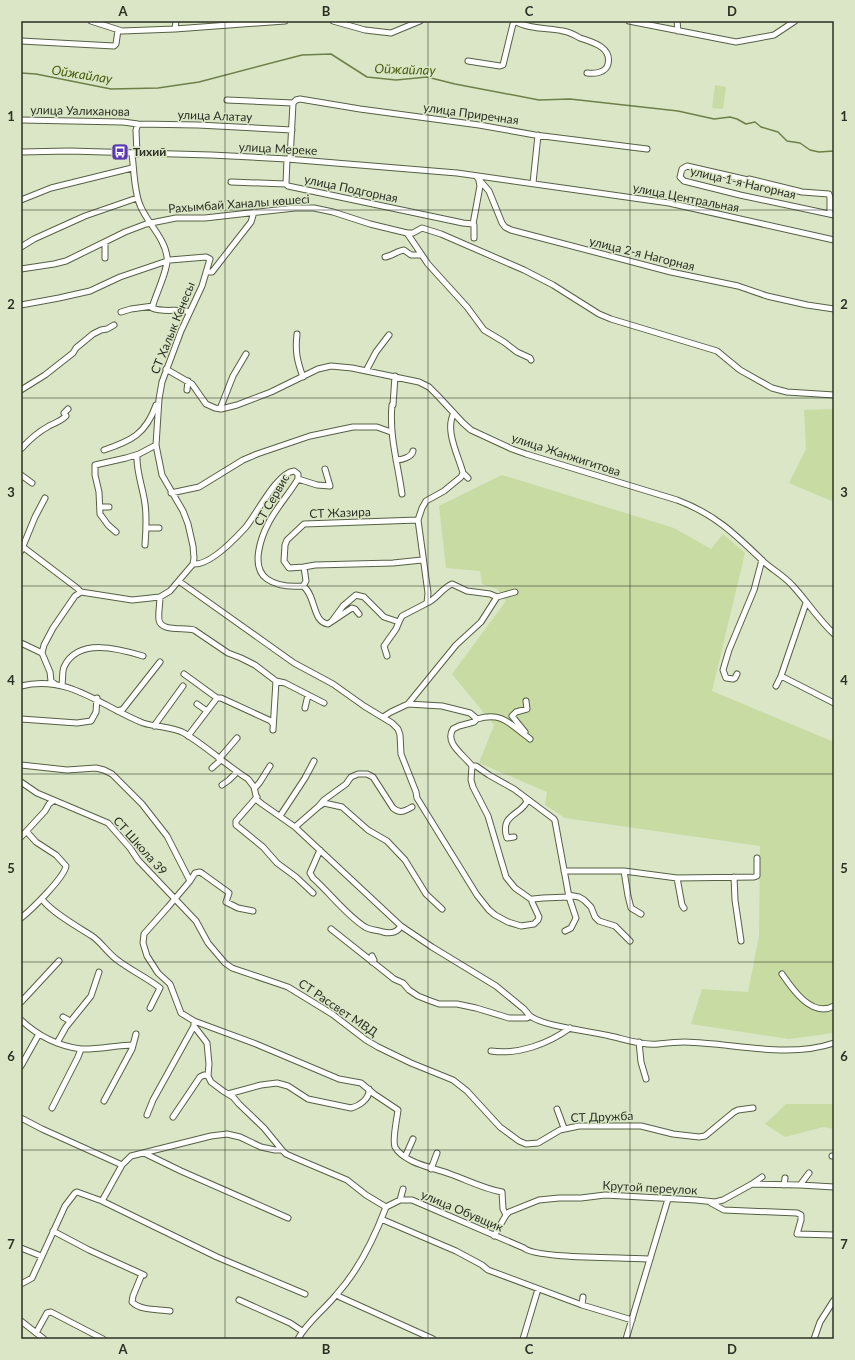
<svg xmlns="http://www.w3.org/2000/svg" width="855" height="1360" font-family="Lato,sans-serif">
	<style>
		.green { fill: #c7dba2 }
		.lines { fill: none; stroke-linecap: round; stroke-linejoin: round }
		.stream { stroke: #6e8049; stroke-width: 1.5 }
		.minor-casing { stroke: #566045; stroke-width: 7 }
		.minor { stroke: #fff; stroke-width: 5 }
		.grid { fill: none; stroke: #2c3024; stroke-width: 1; stroke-opacity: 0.55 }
		.labels { text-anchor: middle; stroke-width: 3; stroke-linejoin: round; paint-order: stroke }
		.street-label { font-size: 12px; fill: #2c3024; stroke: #dae6c6 }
		.poi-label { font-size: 12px; font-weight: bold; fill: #2c3024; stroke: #dae6c6; text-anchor: start }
		.water-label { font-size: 13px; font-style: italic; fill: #495e0b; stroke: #dae6c6 }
		.neatline { fill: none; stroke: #2c3024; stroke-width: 1.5 }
		.grid-label { font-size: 13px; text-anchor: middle; font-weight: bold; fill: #2c3024 }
	</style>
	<rect width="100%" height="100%" fill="#dae6c6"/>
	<path class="green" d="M 715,85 L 726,87 L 723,109 L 712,108 Z
		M 834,409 L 834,502 L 789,483 L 806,449 L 804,410 Z
		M 502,475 L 674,528 L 711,549 L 723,534 L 745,553 L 712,691 L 834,742 L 834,1031 L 833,1033 L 789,1039 L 691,1024 L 702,989 L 748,992 L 759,936 L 760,846 L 565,818 L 545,805 L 547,792 L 479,763 L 494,725 L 452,674 L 506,601 L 497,589 L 482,584 L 480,571 L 446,568 L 439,506 Z
		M 786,1104 L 834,1104 L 834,1129 L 823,1127 L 785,1137 L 765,1124 Z"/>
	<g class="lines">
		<path class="stream" d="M 21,73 L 36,74 L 111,89 L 158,88 L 199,82 L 302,55 L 331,54 L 367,77 L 396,80 L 427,77 L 455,84 L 539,100 L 570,99 L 678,111 L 714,119 L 730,117 L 737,119 L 746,124 L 755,122 L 761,127 L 778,132 L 787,141 L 800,143 L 810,150 L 819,152 L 834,151"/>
		<g class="minor-casing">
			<path id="minor" d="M 91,21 L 122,31 L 175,29 L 285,21
				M 333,21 L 365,30 L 391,33 L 420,21
				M 515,21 C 526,29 550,28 563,31 C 569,32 575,35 580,38 C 592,42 612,47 608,64 C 606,73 594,74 587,73
				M 629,21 L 736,42 L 774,35 L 795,21
				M 677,21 L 678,31
				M 175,29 L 176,21
				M 21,41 L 114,46 L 116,44 L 118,30
				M 468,61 L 500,66 L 503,65 L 513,24 L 516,22
				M 227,100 L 293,103
				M 293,103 L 296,100 L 300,99 L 360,109 L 479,125 L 535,135 L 647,149
				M 21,120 L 123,122 L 138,124 L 198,125 L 292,130
				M 21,152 L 69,151 L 211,155 L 287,159 L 457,173 L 669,203 L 834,240
				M 132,154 C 134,169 134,191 140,205 C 147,223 165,238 167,257 C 169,268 155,296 152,308 C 164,313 177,308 190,312
				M 137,154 L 136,130 L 138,124
				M 290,159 L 293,103
				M 476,176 L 489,191 L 502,223 L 505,227 L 511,230 L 671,272 L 738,286 L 767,296 L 807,305 L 834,309
				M 231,182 L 286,184 L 288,186 L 463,223 L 473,224 L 480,186 L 479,181
				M 533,183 L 538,135
				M 286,184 L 287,159
				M 21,200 L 51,188 L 132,168
				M 830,214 L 830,198 L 829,194 L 802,192 L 749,179 L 748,180 L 687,166 L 682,169 L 680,177 L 684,181 L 740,195 L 834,215
				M 473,224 L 474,225 L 474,238
				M 407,233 L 428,264 L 467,307 L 484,330 L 504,342 L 517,352 L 530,358 L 531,360
				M 105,242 L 105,258
				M 21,247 L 34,239 L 85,216 L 137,198
				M 385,257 C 392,256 397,251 404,250 L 411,255 L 421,255
				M 21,269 L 54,264 L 66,261 L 125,232 L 146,224 L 176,218 L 205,218 L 295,208 L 314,208 L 333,212 L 370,224 L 407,233 L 413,233 L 422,228 L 441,234 L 524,270 L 553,285 L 599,314 L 611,319 L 717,351 L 740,370 L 772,388 L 787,392 L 834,395
				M 207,272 L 212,272 L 251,222 L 254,212
				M 21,305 L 59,298 L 90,291 L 120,277 L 170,260 L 206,257 L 210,259 L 202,286 L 181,331 L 162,382 L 159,399 L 156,445 L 162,475 L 183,511 L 188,524 L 193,546 L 194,558 L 193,564 L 170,591 L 160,597 L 132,600 L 81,592 L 75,596 L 53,628 L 44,645 L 42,653 L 50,672 L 51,681 L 55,684
				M 121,312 L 131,309 L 153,306
				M 297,334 C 295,351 297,361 303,377
				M 166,369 L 192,384 L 206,404 L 215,408 L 221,409 L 237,405 L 271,392 L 318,369 L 331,366 L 352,368 L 419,382 L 429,387 L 438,396 L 463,423 L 471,430 L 512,449 L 526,454 L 677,500 C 715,514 736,535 764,562 C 773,570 784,576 792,585 C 807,601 817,618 834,634
				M 366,371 L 376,352 L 389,335
				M 395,376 L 393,405 L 392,405 C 389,436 398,464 402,494
				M 21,390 L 45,375 L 73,353 L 76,348 L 93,334 L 101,330 L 107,329 L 114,325
				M 187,390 L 188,381
				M 220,409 L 233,376 L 246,354
				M 21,449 C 29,440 38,432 49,426 C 55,423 61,421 66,416 L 64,413 L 68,409
				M 104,450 C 131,441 146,434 156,405
				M 137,455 C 136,471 143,488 145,504 C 147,518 146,532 145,545
				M 396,460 C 402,460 412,457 413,451
				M 463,473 L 468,478
				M 21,475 L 32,483
				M 298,479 L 317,485 L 330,486 L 325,469
				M 171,493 L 199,487 L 243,460 L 257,454 L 310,436 L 353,427 L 377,427 L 391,432
				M 100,507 L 109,507
				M 146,528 L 159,528
				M 116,532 L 108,525 L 100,514 L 99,492 L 95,475 L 95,465 L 126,458 L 139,454 L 156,445
				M 23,547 L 77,588 L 81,592
				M 21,551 L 35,517 L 45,498
				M 193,564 C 209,566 234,540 245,528 C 256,516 276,473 294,471 L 298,474 L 298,479 C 289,494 277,507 269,522 C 261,537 250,567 267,579 C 277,586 291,587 303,586 C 316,595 312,622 328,624 L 352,608 L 355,609 L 359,614
				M 304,567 L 315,565 L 393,563 L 422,560
				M 180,582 L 294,663 L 333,684 L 364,706 L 392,723 L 398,729 L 400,735 L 401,754 L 416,792 L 417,798 L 477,895 L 489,910 L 495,915 L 508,922 L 521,926 L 534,924 L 538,920 L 539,917 L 532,902 L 533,899 L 543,898 L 569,897 L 555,821 L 554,819 L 514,789 L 489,775 L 476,766 L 472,766
				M 303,586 L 306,581 L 304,567 L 289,568 L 284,561 L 285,545 L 287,540 L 304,524 L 418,520
				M 160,597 C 160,604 158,613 159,620 C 161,632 184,627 194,630 L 228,653 L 241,658 L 255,665 L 276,681 L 273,730
				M 497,597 L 515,592
				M 806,603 L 781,676 L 834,703
				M 332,621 L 343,606 L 356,595 L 364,597 L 384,617 L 399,622 L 402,616 L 427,603 L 428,593 L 418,520 L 422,508 L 426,501 L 444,491 L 461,477 L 463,473 C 459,457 444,430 454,413
				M 21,643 L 42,653
				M 387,656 L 384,646 L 396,629 L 399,622
				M 184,674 L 217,698 L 221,698 L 271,721 L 273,724
				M 737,674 L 735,678 L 733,679 L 726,678 L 723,670 L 729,650 L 754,590 L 762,560
				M 276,681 L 285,683 L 324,703
				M 62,685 C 63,679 62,672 64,667 C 78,637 120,649 143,656
				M 21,686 C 69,674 102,707 143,723 C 155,727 174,727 184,733 C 206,746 226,765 248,779 L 254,787 L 257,800 L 262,804 L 295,827 L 401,926 L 432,947 L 496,986 L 524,1009 L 530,1016
				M 776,686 L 781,676
				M 197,704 L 207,711
				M 408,704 L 442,706 L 470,713 L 477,719 L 474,722 L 459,726 L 453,729 C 444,743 464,755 472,766 L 471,780 L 473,787 L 488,816 L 506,877 L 515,888 L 532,900
				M 305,708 L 308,695
				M 117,711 L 123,709 L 160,662
				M 383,717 L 391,712 L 408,704 L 456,645 L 481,622 L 497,597 L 490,594 L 467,591 L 452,584 C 442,588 437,599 427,603
				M 21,719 L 77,723 L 91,721 L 96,712 L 97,698
				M 477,719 C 497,713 505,719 520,731 C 523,734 527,736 530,739
				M 154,726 L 183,686
				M 525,732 L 512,716 L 516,712 L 527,709 L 526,701
				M 188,736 L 217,698
				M 219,759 L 237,738
				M 21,765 L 67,770 L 96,768 L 104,770 L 112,774 L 142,804 L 167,836 L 190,881 L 168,907 L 144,934 L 143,943 L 147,956 L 158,973 L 170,984 L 181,1013 L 194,1021 L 194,1026 L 207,1043 L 209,1064 L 208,1076 L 211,1082 L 223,1091 L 233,1097 L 239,1104 L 264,1128 L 282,1150
				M 212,768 L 221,760
				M 21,782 L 37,793 L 108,823 L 130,848 L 138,860 L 196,921 L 208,943 L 225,963 L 232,968 L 288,987 L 332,1014 L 366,1040 L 378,1047 L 411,1063 L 453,1080 L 467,1091 L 500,1127 L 519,1141 L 526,1144 L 538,1143 L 560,1130 L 579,1126 L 641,1126 L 673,1134 L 699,1137 L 705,1136 L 734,1112 L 738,1110 L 753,1108
				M 222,785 L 229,780 L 237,772
				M 255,788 L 260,782 L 270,766
				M 257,797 L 236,821 L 236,825 L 263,847 L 277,863 L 296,877 L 313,893
				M 318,807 L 324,803 L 342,807 L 368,830 L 387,841 L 405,860 L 426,894 L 442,909
				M 280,816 L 305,778 L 314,761
				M 295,827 L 318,807 L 324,800 L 346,784 L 351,777 L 358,774 L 367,774 L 373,777 L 393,808 C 400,814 405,811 412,807
				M 21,837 L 45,811 L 49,804 L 53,801
				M 514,837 L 507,838 C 499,814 522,815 527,801 L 525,798
				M 320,850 L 310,873 L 313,878 C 331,894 345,914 365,927 C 370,930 377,930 383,932 C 391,934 397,933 401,926
				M 564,871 L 624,871 L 677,878 L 754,877 L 757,876 L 757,858
				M 624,871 L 628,896 L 631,908 L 641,914
				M 734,877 L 735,900 L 741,941
				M 677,878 L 682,905 L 684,908
				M 190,881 L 195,873 L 200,872 L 203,874 L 228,892 L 229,893 L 226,902 L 238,908 L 253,911
				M 568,895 L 579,897 L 584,900 L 591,907 L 595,917 L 599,921 L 615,926 L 630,941
				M 42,899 C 51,912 78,927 92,936 C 101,942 107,952 116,959 C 130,970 146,977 160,988 L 150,1008
				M 21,918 C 31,910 64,878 66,866 L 56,855 L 36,842 L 27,832
				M 331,929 L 384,971 L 394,979 L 403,983 L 409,990 L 418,996 L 428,1000 L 439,1004 L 457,1004 L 476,1008 L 509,1018 L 527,1018 L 530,1016 C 545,1027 591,1031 610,1036 C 624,1039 644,1046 658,1044 C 667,1043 676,1042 685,1042 C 734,1043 787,1059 834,1043
				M 565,931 L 571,928 L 576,918 L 569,897
				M 372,956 L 374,960 L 372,962
				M 782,974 C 793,990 812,1018 834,1006
				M 21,1002 L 59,961
				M 63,1017 L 70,1021
				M 21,1020 C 38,1036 58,1046 81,1049 C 96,1050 118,1045 133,1045
				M 194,1021 L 256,1044 L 339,1079 L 361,1083 L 374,1094 L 398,1110 C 397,1119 392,1140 395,1147 C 398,1153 406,1158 412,1161 C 424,1167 437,1169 450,1174 C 467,1180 484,1189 502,1192 L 503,1209 L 506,1215
				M 639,1042 L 641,1062 L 646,1079
				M 57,1043 L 66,1027 L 91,996 L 99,972
				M 491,1051 C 518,1055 548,1044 570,1028
				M 21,1066 L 39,1034
				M 228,1094 L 261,1085 L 277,1083 L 288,1086 L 308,1099 L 351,1108 C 359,1106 370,1099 369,1089
				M 104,1101 L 132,1049 L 136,1034
				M 52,1108 L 78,1057 L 81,1049
				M 557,1109 L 564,1128
				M 147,1115 L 153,1100 L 194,1026
				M 173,1117 L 200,1077 L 204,1075 L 208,1076
				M 21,1118 L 42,1129 L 122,1165
				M 144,1153 L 181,1171 L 288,1218
				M 832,1156 L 834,1156
				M 405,1157 L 413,1139
				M 431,1169 L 437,1153
				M 752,1184 L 762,1177
				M 784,1185 L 785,1178
				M 800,1185 L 834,1187
				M 400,1200 L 403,1189
				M 102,1201 L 217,1257 L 305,1294
				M 711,1203 L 724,1210 L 797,1213 L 801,1215 L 801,1220 L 797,1234 L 834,1235
				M 381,1219 L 456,1251 L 482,1265 L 488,1270 L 582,1305
				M 53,1231 L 89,1250 L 144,1275
				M 494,1236 L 506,1215 L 509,1212 L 539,1200 L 559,1198 L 581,1198 L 605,1195 L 696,1200 L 715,1202 L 723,1200 L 752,1184 L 800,1185 L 809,1173
				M 21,1248 L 41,1256
				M 142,1274 L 133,1296 L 132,1302 C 141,1311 158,1309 170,1311
				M 21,1284 L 32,1278 L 65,1206 L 75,1193 L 77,1192 L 102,1201 L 122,1165 L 131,1156 L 211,1136 L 227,1134 L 240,1137 L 261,1147 L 275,1150 L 282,1150 L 286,1154 L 295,1158 L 347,1180 L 366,1195 L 386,1207 L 400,1200 L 412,1200 L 524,1248 C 536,1259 627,1257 650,1259
				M 337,1295 L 340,1297 L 433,1339
				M 583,1297 L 582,1305 L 632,1320
				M 239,1300 L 290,1323 L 302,1331
				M 21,1321 L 44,1339
				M 36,1333 L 47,1313 L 51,1312 L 103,1339
				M 298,1339 C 307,1322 324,1310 336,1295 C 359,1270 374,1239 386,1207
				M 523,1339 L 538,1289
				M 626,1339 L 668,1199
				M 814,1339 L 820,1322 L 834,1300"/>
		</g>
		<use href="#minor" class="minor"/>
	</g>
	<path class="grid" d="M 225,21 L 225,1339M 428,21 L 428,1339M 630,21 L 630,1339M 21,210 L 834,210M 21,398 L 834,398M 21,586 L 834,586M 21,774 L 834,774M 21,962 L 834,962M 21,1150 L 834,1150"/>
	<defs>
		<g id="bus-square" transform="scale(0.9)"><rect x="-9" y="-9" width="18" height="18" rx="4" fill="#5a39b1" stroke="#dae6c6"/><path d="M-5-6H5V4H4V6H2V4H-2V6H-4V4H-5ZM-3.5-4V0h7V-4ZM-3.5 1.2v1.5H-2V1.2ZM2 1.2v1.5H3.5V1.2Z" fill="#fff"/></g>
	</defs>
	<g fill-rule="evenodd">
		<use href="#bus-square" x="120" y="152"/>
	</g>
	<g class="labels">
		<g class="street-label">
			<text transform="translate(80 111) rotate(1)" y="4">улица Уалиханова</text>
			<text transform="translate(471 114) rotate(8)" y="4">улица Приречная</text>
			<text transform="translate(215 116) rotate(2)" y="4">улица Алатау</text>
			<text transform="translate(278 149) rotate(3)" y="4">улица Мереке</text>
			<text transform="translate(743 183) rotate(13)" y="4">улица 1-я Нагорная</text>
			<text transform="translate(351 189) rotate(12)" y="4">улица Подгорная</text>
			<text transform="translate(686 198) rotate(11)" y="4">улица Центральная</text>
			<text transform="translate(239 204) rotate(-4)" y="4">Рахымбай Ханалы көшесі</text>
			<text transform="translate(642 254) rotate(14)" y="4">улица 2-я Нагорная</text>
			<text transform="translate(173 328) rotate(-68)" y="4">СТ Халык Кенесы</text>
			<text transform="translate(566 455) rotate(18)" y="4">улица Жанжигитова</text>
			<text transform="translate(272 500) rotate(-60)" y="4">СТ Сервис</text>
			<text transform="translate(340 513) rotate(-2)" y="4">СТ Жазира</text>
			<text transform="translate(140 846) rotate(48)" y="4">СТ Школа 39</text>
			<text transform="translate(338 1008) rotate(34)" y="4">СТ Рассвет МВД</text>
			<text transform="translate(602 1117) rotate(-2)" y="4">СТ Дружба</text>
			<text transform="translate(650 1188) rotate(3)" y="4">Крутой переулок</text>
			<text transform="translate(462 1211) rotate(23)" y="4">улица Обувщик</text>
		</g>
		<g class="poi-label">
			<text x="133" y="156">Тихий</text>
		</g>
		<g class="water-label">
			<text transform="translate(405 69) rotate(2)" y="5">Ойжайлау</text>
			<text transform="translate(82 74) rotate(9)" y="5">Ойжайлау</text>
		</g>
	</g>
	<rect width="855" height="1360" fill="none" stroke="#dae6c6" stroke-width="44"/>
	<rect x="22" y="22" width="811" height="1316" class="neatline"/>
	<g class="grid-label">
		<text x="123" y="16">A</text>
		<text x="326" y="16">B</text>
		<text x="529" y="16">C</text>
		<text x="732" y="16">D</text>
		<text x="11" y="121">1</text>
		<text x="844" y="121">1</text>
		<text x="11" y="309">2</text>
		<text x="844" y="309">2</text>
		<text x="11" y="497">3</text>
		<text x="844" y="497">3</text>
		<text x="11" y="685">4</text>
		<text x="844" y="685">4</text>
		<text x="11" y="873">5</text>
		<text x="844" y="873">5</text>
		<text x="11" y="1061">6</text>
		<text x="844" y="1061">6</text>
		<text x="11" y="1249">7</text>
		<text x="844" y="1249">7</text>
		<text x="123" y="1354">A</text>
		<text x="326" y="1354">B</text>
		<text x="529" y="1354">C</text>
		<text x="732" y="1354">D</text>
	</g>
</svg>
